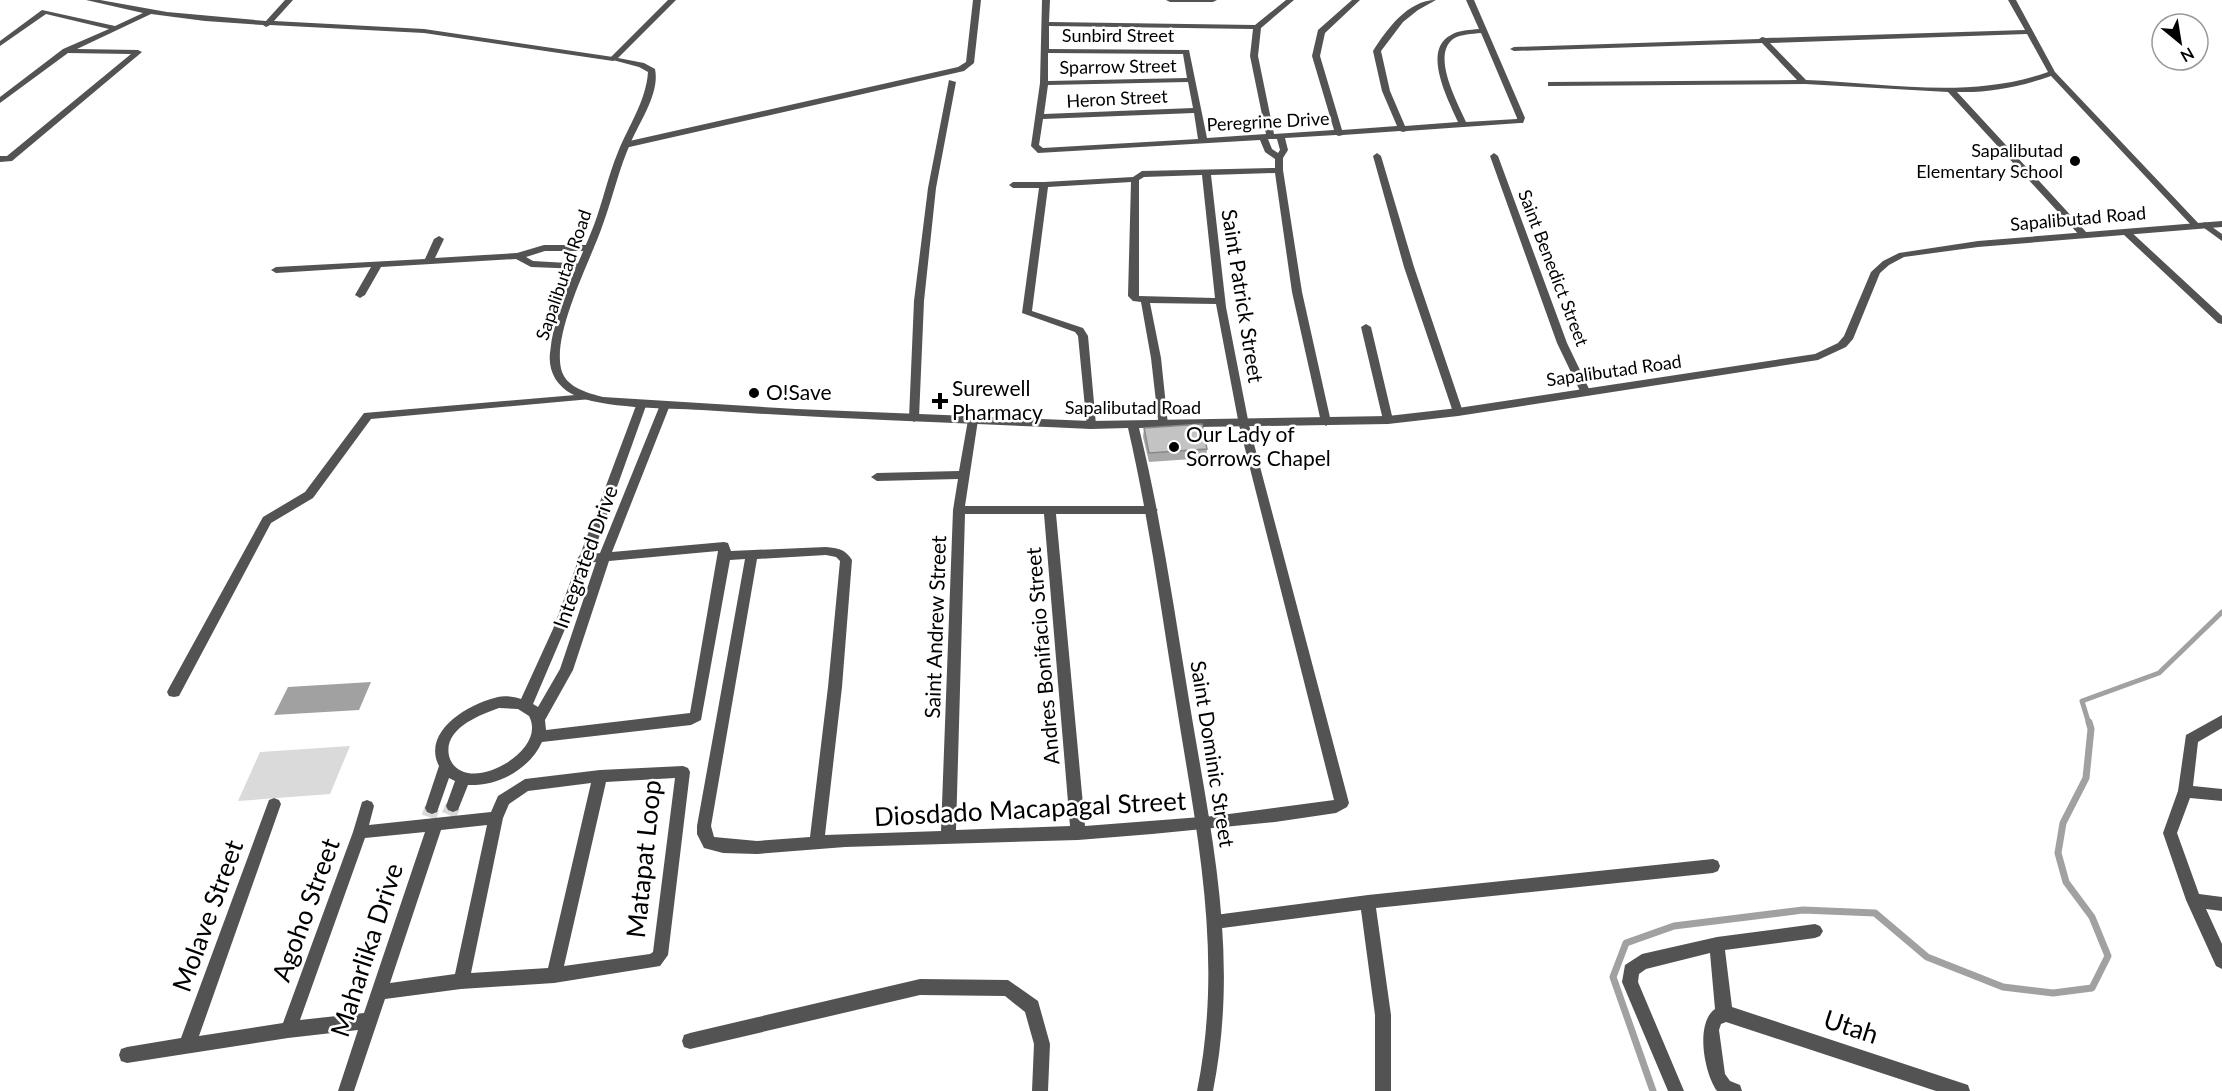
<svg xmlns="http://www.w3.org/2000/svg" width="2222" height="1091" font-family="Lato,sans-serif">
	<style>
		.green { fill: #dadada }
		.water { fill: #a1a1a1 }
		.lines { fill: none; stroke-linecap: round; stroke-linejoin: round }
		.stream-far1 { stroke: #a1a1a1; stroke-width: 5 }
		.stream { stroke: #a1a1a1; stroke-width: 7 }
		.minor-tunnel { stroke: #d9d9d9; stroke-width: 15; stroke-dasharray: 15 8; stroke-linecap: butt }
		.minor { fill: #535353; fill-rule: evenodd }
		.tertiary { fill: #535353; fill-rule: evenodd }
		.wall { fill: #a8a8a8 }
		.building { fill: #c3c3c3; stroke: #888; stroke-width: 1.5 }
		.poi-dot { fill: #000; stroke: #fff; stroke-width: 2 }
		.labels { text-anchor: middle; stroke-width: 5; stroke-linejoin: round; paint-order: stroke }
		.far-street-label { font-size: 18px; fill: #000; stroke: #fff }
		.far-poi-label { font-size: 18px; fill: #000; stroke: #fff; text-anchor: end }
		.street-label { font-size: 21px; fill: #000; stroke: #fff }
		.poi-label { font-size: 21px; fill: #000; stroke: #fff; text-anchor: start }
		.near-street-label { font-size: 26px; fill: #000; stroke: #fff }
	</style>
	<rect width="100%" height="100%" fill="#fff"/>
	<path class="green" d="M 350,746 L 330,794 L 238,801 L 260,752 Z"/>
	<path class="water" d="M 371,682 L 359,710 L 274,715 L 288,687 Z"/>
	<g class="lines">
		<path class="stream-far1" d="M 2089,724 L 2082,701 L 2159,673 L 2222,612"/>
		<path class="stream" d="M 1653,1091 L 1613,977 L 1626,943 L 1674,926 L 1803,910 L 1875,913 L 1927,957 L 2003,987 L 2053,993 L 2092,988 L 2108,956 L 2092,917 L 2066,882 L 2058,853 L 2063,823 L 2086,778 L 2091,729 L 2089,722"/>
		<path class="minor-tunnel" d="M 449,815 L 453,806
			M 429,817 L 432,808"/>
		<path class="minor" d="M 86,0 L 100,0 L 167,12 L 266,21 L 285,0 L 293,0 L 274,21 L 424,29 L 613,57 L 617,59 L 613,61 L 424,33 L 270,25 L 266,27 L 263,25 L 205,21 L 151,14 L 77,49 L 138,50 L 142,52 L 12,161 L 0,162 L 0,156 L 7,156 L 131,54 L 68,53 L 0,103 L 0,97 L 63,49 L 109,29 L 46,14 L 0,46 L 0,41 L 42,10 L 115,26 L 143,13 Z
			M 973,0 L 981,0 L 974,63 L 964,71 L 625,148 L 621,145 L 625,142 L 958,67 L 966,62 Z
			M 1042,0 L 1050,0 L 1049,22 L 1255,25 L 1286,0 L 1294,0 L 1261,28 L 1258,56 L 1274,134 L 1334,130 L 1312,56 L 1318,30 L 1352,0 L 1360,0 L 1325,33 L 1320,56 L 1342,130 L 1397,126 L 1382,91 L 1373,51 C 1387,29 1408,0 1436,0 L 1418,10 L 1403,22 L 1381,51 L 1390,91 L 1405,126 L 1458,122 C 1449,101 1421,50 1451,35 C 1459,30 1470,30 1479,29 L 1466,0 L 1474,0 L 1525,118 L 1523,123 L 1520,123 L 1407,131 L 1403,132 L 1400,131 L 1343,135 L 1339,136 L 1336,135 L 1285,138 L 1288,150 L 1283,158 L 1283,170 L 1302,292 L 1331,422 L 1326,426 L 1321,422 L 1292,292 L 1275,173 L 1211,175 L 1226,307 L 1249,425 L 1349,803 L 1347,807 L 1336,813 L 1275,822 L 1152,834 L 1078,840 L 845,847 L 757,854 L 723,853 L 704,848 L 697,834 L 697,826 L 745,559 L 730,560 L 701,720 L 691,725 L 542,742 C 529,770 498,786 468,785 L 458,810 L 453,812 L 448,810 L 446,806 L 455,781 L 449,778 L 437,812 L 432,814 L 427,812 L 425,808 L 439,766 C 421,731 470,703 498,697 C 505,695 514,697 521,699 L 553,629 L 578,561 L 577,559 L 580,555 L 637,403 L 642,400 L 647,403 L 593,554 L 600,553 L 660,405 L 665,401 L 670,405 L 612,552 L 724,542 L 728,543 L 731,551 L 826,547 C 838,548 845,549 852,560 L 842,687 L 825,835 L 941,831 L 953,510 L 958,479 L 877,481 L 871,477 L 877,473 L 959,471 L 968,420 L 973,416 L 978,420 L 965,506 L 1152,506 L 1158,510 L 1152,514 L 1056,514 L 1085,826 L 1214,816 L 1334,800 L 1239,425 L 1216,304 L 1150,303 L 1161,358 L 1168,425 L 1163,429 L 1159,428 L 1151,358 L 1141,302 L 1133,301 L 1128,296 L 1131,182 L 1048,187 L 1032,311 L 1083,328 L 1088,336 L 1096,425 L 1091,429 L 1087,428 L 1078,336 L 1075,332 L 1022,313 L 1039,188 L 1013,188 L 1009,185 L 1013,182 L 1044,182 L 1133,177 L 1142,171 L 1275,168 L 1275,159 L 1265,152 L 1260,140 L 1038,153 L 1031,146 L 1040,83 ZM 1049,26 L 1253,29 L 1250,56 L 1266,134 L 1207,138 L 1189,50 L 1049,49 ZM 1481,33 L 1517,118 L 1517,119 L 1466,122 C 1458,103 1431,56 1453,39 C 1461,34 1472,34 1481,33 ZM 1048,53 L 1183,54 L 1187,78 L 1048,81 ZM 1188,82 L 1193,108 L 1044,114 L 1048,85 ZM 1194,113 L 1198,139 L 1043,148 L 1039,145 L 1043,119 ZM 1268,139 L 1277,139 L 1280,150 L 1278,153 L 1272,149 ZM 1202,175 L 1215,298 L 1139,296 L 1139,180 L 1144,177 ZM 965,514 L 1044,514 L 1070,826 L 956,830 ZM 718,551 L 690,713 L 546,730 L 545,720 L 573,670 L 609,561 ZM 826,555 L 836,557 L 840,561 L 828,687 L 810,837 L 757,841 L 714,837 L 711,826 L 757,559 ZM 596,562 L 560,669 L 538,707 L 533,704 L 565,629 L 589,563 ZM 499,708 L 518,709 L 529,716 C 545,746 494,778 468,773 C 461,772 453,767 450,759 C 440,730 479,715 499,708 Z
			M 1166,0 L 1217,0 L 1213,2 L 1170,2 Z
			M 2008,0 L 2016,0 L 2055,72 L 2200,225 L 2205,222 L 2222,234 L 2222,241 L 2200,225 L 2196,228 L 2193,227 L 2051,76 C 2020,87 1989,93 1957,92 L 2087,233 L 2087,237 L 2081,237 L 1948,92 L 1805,84 L 1551,86 L 1548,86 L 1548,82 L 1797,80 L 1762,43 L 1514,51 L 1510,49 L 1514,47 L 1759,39 L 1762,37 L 1766,38 L 2025,30 ZM 2027,34 L 2048,72 C 1970,100 1887,83 1806,80 L 1770,43 Z
			M 949,80 L 956,82 L 936,188 L 924,301 L 919,418 L 914,422 L 909,418 L 914,301 L 928,188 Z
			M 1377,153 L 1381,156 L 1414,267 L 1463,412 L 1462,415 L 1454,415 L 1453,412 L 1404,267 L 1373,156 Z
			M 1494,153 L 1498,156 L 1567,343 L 1590,391 L 1589,393 L 1585,394 L 1580,391 L 1557,343 L 1490,156 Z
			M 2126,229 L 2129,230 L 2222,316 L 2222,324 L 2218,323 L 2123,234 L 2121,232 Z
			M 439,236 L 444,239 L 435,258 L 517,253 L 544,245 L 589,245 L 594,248 L 589,251 L 545,251 L 526,257 L 533,261 L 585,264 L 585,268 L 582,269 L 531,267 L 516,259 L 381,267 L 365,295 L 360,298 L 355,295 L 371,267 L 276,273 L 271,270 L 276,267 L 425,259 L 434,239 Z
			M 1366,324 L 1371,327 L 1393,420 L 1388,424 L 1383,420 L 1361,327 Z
			M 587,394 L 591,395 L 592,397 L 591,399 L 371,419 L 313,498 L 271,523 L 179,696 L 174,697 L 169,696 L 167,692 L 169,688 L 263,517 L 305,492 L 364,413 Z
			M 2222,715 L 2222,728 L 2198,742 L 2193,786 L 2222,789 L 2222,801 L 2190,798 L 2177,833 L 2199,894 L 2222,897 L 2222,911 L 2206,909 L 2222,944 L 2222,969 L 2216,966 L 2186,900 L 2163,833 L 2178,791 L 2186,735 Z
			M 683,766 L 688,768 L 690,772 L 668,955 L 660,966 L 554,983 L 461,989 L 385,999 L 354,1091 L 338,1091 L 358,1030 L 288,1038 L 127,1063 L 121,1061 L 119,1055 L 121,1049 L 127,1047 L 181,1038 L 269,800 L 274,798 L 279,800 L 281,804 L 199,1036 L 283,1023 L 353,832 L 362,802 L 367,800 L 372,802 L 374,806 L 369,825 L 491,812 L 498,796 L 525,779 L 600,770 ZM 675,778 L 653,952 L 650,954 L 564,966 L 606,782 ZM 591,783 L 548,968 L 471,973 L 503,818 L 509,804 L 528,791 ZM 487,825 L 455,974 L 390,983 L 441,830 ZM 425,832 L 364,1013 L 300,1020 L 365,838 Z
			M 1713,859 L 1718,861 L 1720,866 L 1718,871 L 1713,873 L 1376,908 L 1391,1015 L 1391,1091 L 1375,1091 L 1375,1015 L 1361,910 L 1215,929 L 1210,927 L 1207,922 L 1210,917 L 1215,915 L 1368,895 Z
			M 1815,924 L 1820,926 L 1823,931 L 1820,936 L 1815,938 L 1725,950 L 1732,1007 L 1962,1083 L 1968,1085 L 1970,1091 L 1936,1091 L 1726,1022 L 1721,1024 L 1719,1030 L 1725,1074 L 1730,1081 L 1740,1085 L 1742,1091 L 1717,1091 C 1704,1073 1695,1023 1715,1009 L 1710,953 L 1646,969 L 1639,974 L 1638,982 L 1684,1091 L 1668,1091 L 1622,982 L 1625,965 L 1642,954 L 1717,937 Z
			M 920,979 L 1008,980 L 1038,1001 L 1050,1044 L 1048,1091 L 1032,1091 L 1034,1044 L 1025,1012 L 1005,996 L 920,995 L 690,1049 L 684,1047 L 682,1041 L 684,1035 L 690,1033 Z"/>
		<path class="tertiary" d="M 668,0 L 676,0 L 618,58 L 644,63 L 655,69 C 660,93 640,121 631,142 C 619,168 613,197 603,224 C 591,260 550,336 562,372 C 568,388 588,393 603,397 L 796,409 L 1091,421 L 1388,416 L 1458,408 L 1815,354 L 1838,343 L 1844,336 L 1871,272 L 1883,261 L 1899,253 L 1978,241 L 2222,221 L 2222,227 L 1978,247 L 1904,257 L 1889,265 L 1880,273 L 1853,339 L 1846,347 L 1818,360 L 1458,416 L 1388,424 L 1139,428 C 1161,518 1174,609 1189,700 C 1211,834 1240,954 1213,1091 L 1197,1091 C 1224,956 1197,835 1176,702 C 1161,610 1149,519 1128,428 L 1091,429 C 961,423 831,419 702,410 C 667,408 601,409 572,394 C 556,386 548,370 550,353 C 554,308 578,267 594,225 C 603,201 608,176 618,152 C 629,125 646,101 648,72 L 639,67 L 609,59 Z"/>
	</g>
	<path class="wall" d="M 1144,428 L 1207,449 L 1206,458 L 1149,462 L 1143,437 Z"/>
	<path class="building" d="M 1202,424 L 1207,449 L 1149,453 L 1144,428 Z"/>
	<g class="poi-dot">
		<circle cx="2075" cy="161" r="6"/>
		<circle cx="754" cy="393" r="6"/>
		<path d="M937 392h6v6h6v6h-6v6h-6v-6h-6v-6h6z"/>
		<circle cx="1174" cy="447" r="6"/>
	</g>
	<g class="labels">
		<g class="far-street-label">
			<text x="1118" y="42">Sunbird Street</text>
			<text transform="translate(1118 67) rotate(-1)" y="6">Sparrow Street</text>
			<text transform="translate(1117 99) rotate(-3)" y="6">Heron Street</text>
			<text transform="translate(1268 122) rotate(-3)" y="6">Peregrine Drive</text>
			<text transform="translate(2078 219) rotate(-5)" y="6">Sapalibutad Road</text>
			<text transform="translate(1553 268) rotate(69)" y="6">Saint Benedict Street</text>
			<text transform="translate(564 275) rotate(-71)" y="6">Sapalibutad Road</text>
			<text transform="translate(1614 371) rotate(-8)" y="6">Sapalibutad Road</text>
			<text x="1133" y="414">Sapalibutad Road</text>
		</g>
		<g class="far-poi-label">
			<text x="2063" y="157">Sapalibutad<tspan x="2063" dy="21">Elementary School</tspan></text>
		</g>
		<g class="street-label">
			<text transform="translate(1242 296) rotate(81)" y="7">Saint Patrick Street</text>
			<text transform="translate(586 557) rotate(-70)" y="7">Integrated Drive</text>
			<text transform="translate(936 627) rotate(-88)" y="7">Saint Andrew Street</text>
			<text transform="translate(1043 656) rotate(-95)" y="7">Andres Bonifacio Street</text>
			<text transform="translate(1212 754) rotate(81)" y="7">Saint Dominic Street</text>
		</g>
		<g class="poi-label">
			<text x="952" y="396">Surewell<tspan x="952" dy="24">Pharmacy</tspan></text>
			<text x="766" y="400">O!Save</text>
			<text x="1186" y="442">Our Lady of<tspan x="1186" dy="24">Sorrows Chapel</tspan></text>
		</g>
		<g class="near-street-label">
			<text transform="translate(1030 809) rotate(-3)" y="9">Diosdado Macapagal Street</text>
			<text transform="translate(644 859) rotate(-84)" y="9">Matapat Loop</text>
			<text transform="translate(306 910) rotate(-70)" y="9">Agoho Street</text>
			<text transform="translate(208 916) rotate(-70)" y="9">Molave Street</text>
			<text transform="translate(367 950) rotate(-72)" y="9">Maharlika Drive</text>
			<text transform="translate(1851 1027) rotate(18)" y="9">Utah</text>
		</g>
	</g>
	<g transform="translate(2180 42) rotate(150)"><circle r="28" fill="#ffffff" stroke="#999999" stroke-width="1.5"/>
	<path d="M0-4.5L10 22L0 15L-10 22Z" fill="#000000"/>
	<text y="-9" font-size="16" font-weight="bold" text-anchor="middle" fill="#000000">N</text>
	</g>
</svg>
